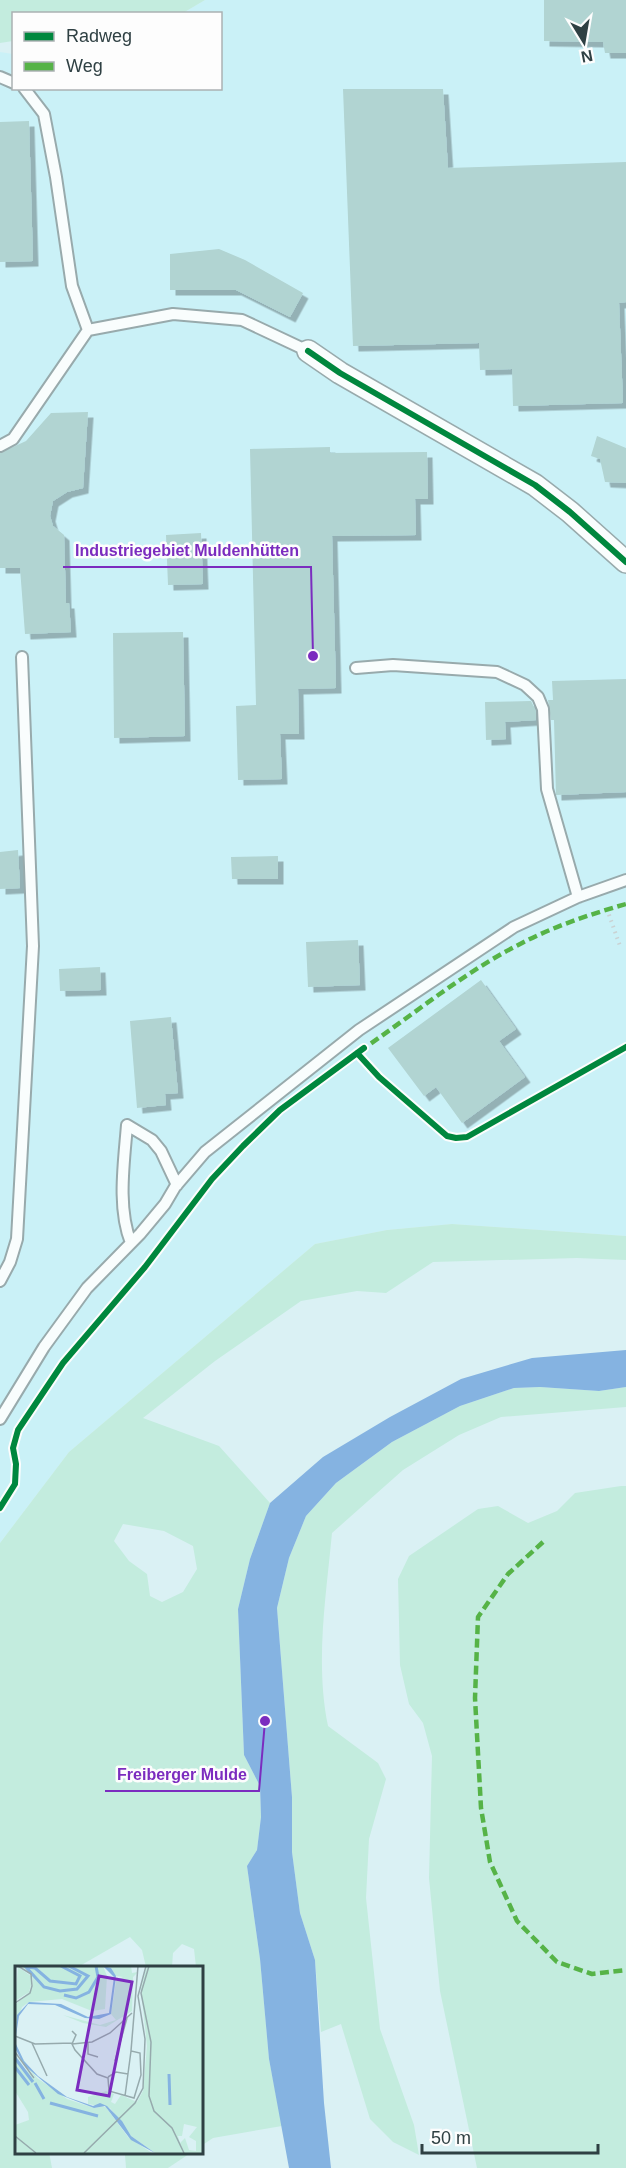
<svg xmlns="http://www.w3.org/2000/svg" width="626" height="2168" font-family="Arial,sans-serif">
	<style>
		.built { fill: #caf1f7 }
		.green { fill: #c3ecde; fill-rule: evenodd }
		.water { fill: #85b3e1 }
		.building { fill: #b1d4d2; filter: url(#shadow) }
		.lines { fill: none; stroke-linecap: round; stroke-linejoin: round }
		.lane-casing { stroke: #98aaac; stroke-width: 14 }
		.street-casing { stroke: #98aaac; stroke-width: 24 }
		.path { stroke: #cad2d3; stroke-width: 4; stroke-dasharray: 1.5 4.5; stroke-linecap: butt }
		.lane { stroke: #f9fdfd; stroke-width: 10 }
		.street { stroke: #f9fdfd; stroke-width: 21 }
		.quiet { stroke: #56b347; stroke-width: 4.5; stroke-dasharray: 9 4.5; stroke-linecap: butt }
		.cycleway-casing { stroke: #fdfdfd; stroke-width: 10 }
		.cycleway { stroke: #00873e; stroke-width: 6 }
		.inset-river { fill: none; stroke: #85b3e1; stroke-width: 3 }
		.inset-road { fill: none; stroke: #96aaad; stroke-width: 1.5 }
		.view { fill: #7b2cbf; fill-opacity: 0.15; stroke: #7b2cbf; stroke-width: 3 }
		.inset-edge { fill: none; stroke: #2f4043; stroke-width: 3 }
		.leader { fill: none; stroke: #7b2cbf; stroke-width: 2 }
		.callout-dot { fill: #7b2cbf; stroke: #fdfdfd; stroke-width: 2 }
		.callout-label { font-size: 16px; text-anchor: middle; font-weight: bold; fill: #7b2cbf; stroke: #fdfdfd; stroke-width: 5; stroke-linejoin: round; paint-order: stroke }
	</style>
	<defs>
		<filter id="shadow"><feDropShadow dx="5.5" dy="5.5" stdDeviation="0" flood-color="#0004"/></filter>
	</defs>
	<rect width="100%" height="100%" fill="#daf1f4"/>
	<path class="built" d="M 205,0 L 626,0 L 626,1236 L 452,1224 L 387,1230 L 315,1244 L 69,1452 L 0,1543 L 0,52 L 13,54 L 14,88 L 220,88 L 220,14 L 183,13 Z"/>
	<path class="green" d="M 0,0 L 205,0 L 183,13 L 14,14 L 13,41 L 0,43 Z
		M 452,1224 L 626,1236 L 626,1260 L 577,1258 L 433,1262 L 386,1293 L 357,1291 L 301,1301 L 215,1361 L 143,1418 L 219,1446 L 270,1503 L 250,1559 L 238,1609 L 244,1755 L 260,1786 L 261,1817 L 257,1850 L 247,1866 L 260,1959 L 269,2059 L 282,2126 L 213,2138 L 201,2146 L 201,1967 L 196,1967 L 194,1949 L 182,1944 L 173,1953 L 172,1967 L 146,1967 L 142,1950 L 130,1937 L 78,1967 L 16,1967 L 16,2152 L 49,2152 L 52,2168 L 0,2168 L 0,1543 L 69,1452 L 315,1244 L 387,1230 ZM 123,1524 L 164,1531 L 193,1546 L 197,1569 L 183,1592 L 162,1602 L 150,1596 L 147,1574 L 129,1561 L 114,1541 Z
		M 540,1387 L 599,1391 L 626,1387 L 626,1407 L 501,1417 L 459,1435 L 403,1470 L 332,1533 C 326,1597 315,1663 328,1726 L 378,1763 L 386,1779 L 369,1839 L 366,1898 L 380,2029 L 414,2125 L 419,2155 L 393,2142 L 370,2119 L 341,2024 L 321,2032 L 315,1960 L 300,1913 L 292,1852 L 292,1797 L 277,1608 L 289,1558 L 306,1516 L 336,1483 L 392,1442 L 460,1406 L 514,1388 Z
		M 621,1486 L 626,1486 L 626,2168 L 477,2168 L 440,1991 L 429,1878 L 432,1756 L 423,1723 L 409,1704 L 400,1665 L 398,1579 L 409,1556 L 478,1509 L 498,1506 L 528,1523 L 557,1511 L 575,1493 Z
		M 122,2152 L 192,2152 L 168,2168 L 126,2168 L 125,2155 Z"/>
	<path class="water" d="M 626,1350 L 626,1387 L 599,1391 L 540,1387 L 514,1388 L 460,1406 L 392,1442 L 336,1483 L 306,1516 L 289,1558 L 277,1608 L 292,1797 L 292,1852 L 300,1913 L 315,1960 L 324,2103 L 331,2168 L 289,2168 L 269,2059 L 260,1959 L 247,1866 L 257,1850 L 261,1817 L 260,1786 L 244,1755 L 238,1609 L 250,1559 L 270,1503 L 323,1457 L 390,1417 L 461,1379 L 532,1358 Z"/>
	<path class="building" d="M 544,0 L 626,0 L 626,53 L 605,53 L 603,42 L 544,41 Z
		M 343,89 L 443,89 L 448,168 L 626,162 L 626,302 L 619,303 L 623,403 L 513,406 L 512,369 L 480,370 L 479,343 L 353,346 Z
		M 29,121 L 33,261 L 0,262 L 0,122 Z
		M 219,249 L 245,260 L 303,293 L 290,317 L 236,290 L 170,290 L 170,254 Z
		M 88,412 L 83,488 L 67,492 L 53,501 L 50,516 L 53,526 L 64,535 L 66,603 L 69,603 L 71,632 L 25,634 L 20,568 L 0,568 L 0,453 L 26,441 L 51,413 Z
		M 597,436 L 626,448 L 626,483 L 605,482 L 600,459 L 591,456 Z
		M 330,447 L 330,453 L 427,452 L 428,499 L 415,499 L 416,535 L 332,536 L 336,688 L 298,689 L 299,734 L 280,734 L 282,779 L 238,780 L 236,706 L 256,705 L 250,449 Z
		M 201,533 L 203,584 L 168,585 L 166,535 Z
		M 183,632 L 185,736 L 114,738 L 113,633 Z
		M 626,679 L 626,792 L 556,795 L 554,720 L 551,720 L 548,700 L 553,700 L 552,681 Z
		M 531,701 L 536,711 L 536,720 L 505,722 L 506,739 L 486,740 L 485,702 Z
		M 18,850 L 20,888 L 0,889 L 0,852 Z
		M 278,856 L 278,879 L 232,879 L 231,857 Z
		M 358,940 L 360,985 L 308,987 L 306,942 Z
		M 100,967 L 101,990 L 60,991 L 59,969 Z
		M 481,980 L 516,1029 L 499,1041 L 525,1077 L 462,1123 L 436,1087 L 424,1096 L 388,1048 Z
		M 171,1017 L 178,1093 L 165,1094 L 166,1105 L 137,1108 L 130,1021 Z"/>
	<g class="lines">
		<g class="lane-casing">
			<path id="lane" d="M 0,77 L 14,83
				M 24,88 L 44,114 L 56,177 L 72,286 L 88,330 L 173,314 L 242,320 L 308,351
				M 0,446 L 13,439 L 88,330
				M 356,668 L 393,665 L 497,672 L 525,685 L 538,697 L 543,709 L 547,789 L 578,897
				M 131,1243 C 117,1208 124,1163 127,1125 L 152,1140 L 161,1151 L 177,1185
				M 0,1281 L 10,1262 L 17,1239 L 33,946 L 22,657
				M 0,1419 L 44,1347 L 87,1288 L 140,1234 L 165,1204 L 175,1187 L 205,1152 L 359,1030 L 514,927 L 578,897 L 626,880"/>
		</g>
		<g class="street-casing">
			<path id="street" d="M 308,351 L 340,373 L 535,485 L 570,512 L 626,562"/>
		</g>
		<path class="path" d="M 607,909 L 620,946"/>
		<use href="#lane" class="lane"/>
		<use href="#street" class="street"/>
		<path class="quiet" d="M 360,1051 C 413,1015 464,972 522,943 C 555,926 591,914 626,904
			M 543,1542 L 508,1574 L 478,1617 L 475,1698 L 481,1808 L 490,1862 L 517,1921 L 557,1962 L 592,1974 L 626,1970"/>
		<g class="cycleway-casing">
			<path id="cycleway" d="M 308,351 L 340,373 L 535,485 L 570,512 L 626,562
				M 357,1053 L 379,1077 L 447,1136 L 456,1138 L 467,1137 L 626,1047
				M 0,1508 L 15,1484 L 16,1464 L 13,1448 L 18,1430 L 63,1363 L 145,1267 L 212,1179 L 243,1146 L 280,1110 L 364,1048"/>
		</g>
		<use href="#cycleway" class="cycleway"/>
	</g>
	<g transform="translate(15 1966)">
		<rect width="188" height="188" fill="#daf1f4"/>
		<path d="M 5,0 L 88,0 L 92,10 L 90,43 L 77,45 L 47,33 L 14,36 L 7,41 L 0,64 L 0,39 L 17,23 L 18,14 L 16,7 ZM 92,0 L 116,0 L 117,7 L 123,6 L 118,11 L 117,45 L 91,61 L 68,57 L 48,49 L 85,59 L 101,54 L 96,48 L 101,15 L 108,11 L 101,10 ZM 132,0 L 183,0 L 188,5 L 187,187 L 140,187 L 116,170 L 95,142 L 73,138 L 73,131 L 91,125 L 99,128 L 96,136 L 100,138 L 106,129 L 122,136 L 128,125 L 132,80 L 126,23 ZM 169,158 L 182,161 L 174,171 L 181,175 L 181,185 L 174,184 L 170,172 L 165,177 L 163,170 L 167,170 ZM 3,1 L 16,10 L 16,19 L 14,26 L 0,35 ZM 0,82 L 22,112 L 52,133 L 79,142 L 90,140 L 113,171 L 137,187 L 2,187 L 0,159 L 14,154 L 13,146 L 0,125 L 0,88 L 10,103 L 21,113 Z" fill="#c3ecde" fill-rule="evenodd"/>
		<path d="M 88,0 L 96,2 L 101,10 L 96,48 L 84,53 L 70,52 L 40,39 L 13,38 L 4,50 L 0,76 L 9,95 L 23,110 L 52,131 L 78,140 L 85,137 L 92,140 L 107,155 L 116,170 L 140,187 L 116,174 L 90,140 L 79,142 L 43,128 L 9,99 L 0,82 L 2,49 L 14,36 L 46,38 L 73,51 L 94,47 L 99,11 Z" fill="#85b3e1"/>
		<path class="inset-river" d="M 10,0 L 29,21 L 45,25 L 62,23 L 73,10 L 54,0M 12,1 L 20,2 L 35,15 L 61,18 L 65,10 L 46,0M 49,29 L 61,32 L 74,26 L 83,11 L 81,0M 0,92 L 18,116M 0,101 L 14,119M 154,108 L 155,139M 20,117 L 29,133M 35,137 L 83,150"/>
		<path class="inset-road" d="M 134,0 L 126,27 L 136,76 L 134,130 L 139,145 L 157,162 L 169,187M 0,37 L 15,27 L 17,20 L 16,8 L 3,0M 57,65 L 61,69 L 57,78 L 60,84 L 82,108 L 93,112 L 94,125 L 119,132 L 126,109 L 125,87 L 116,85 L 123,0M 0,70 L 20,78 L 58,77M 17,77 L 32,110M 73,77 L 73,88 L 83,91M 57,78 L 77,76 L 95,67 L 117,47M 0,86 L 19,112M 100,95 L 112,52M 93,111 L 101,106 L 113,108M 110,130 L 116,85M 0,170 L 21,187M 69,187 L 120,137 L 128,122 L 130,73 L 123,30 L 131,0"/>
		<path class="view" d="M 84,10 L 117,16 L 94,130 L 62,124 Z"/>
		<rect width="188" height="188" class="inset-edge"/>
	</g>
	<path class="leader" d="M313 656L311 567H63M265 1721L259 1791H105"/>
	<g class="callout-dot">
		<circle cx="313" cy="656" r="6"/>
		<circle cx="265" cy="1721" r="6"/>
	</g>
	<g class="callout-label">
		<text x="187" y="556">Industriegebiet Muldenhütten</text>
		<text x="182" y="1780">Freiberger Mulde</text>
	</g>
	<rect x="12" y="12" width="210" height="78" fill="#fdfdfd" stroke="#abb1b3" stroke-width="1.5"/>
	<rect x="24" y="32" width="30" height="9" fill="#00873e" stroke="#abb1b3" stroke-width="1.5"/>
	<text x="66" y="42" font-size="18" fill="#2f4043">Radweg</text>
	<rect x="24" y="62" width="30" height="9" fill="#56b347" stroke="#abb1b3" stroke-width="1.5"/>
	<text x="66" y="72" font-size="18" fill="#2f4043">Weg</text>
	<g transform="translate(584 42) rotate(169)" stroke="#fdfdfd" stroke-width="4.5" paint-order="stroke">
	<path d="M0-4.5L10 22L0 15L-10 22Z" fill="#2f4043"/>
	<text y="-9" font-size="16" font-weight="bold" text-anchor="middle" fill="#2f4043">N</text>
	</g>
	<path d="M422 2144v9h176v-9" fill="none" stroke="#2f4043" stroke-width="3"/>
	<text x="431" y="2144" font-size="18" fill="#2f4043" stroke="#fdfdfd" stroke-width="4.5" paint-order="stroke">50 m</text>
</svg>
